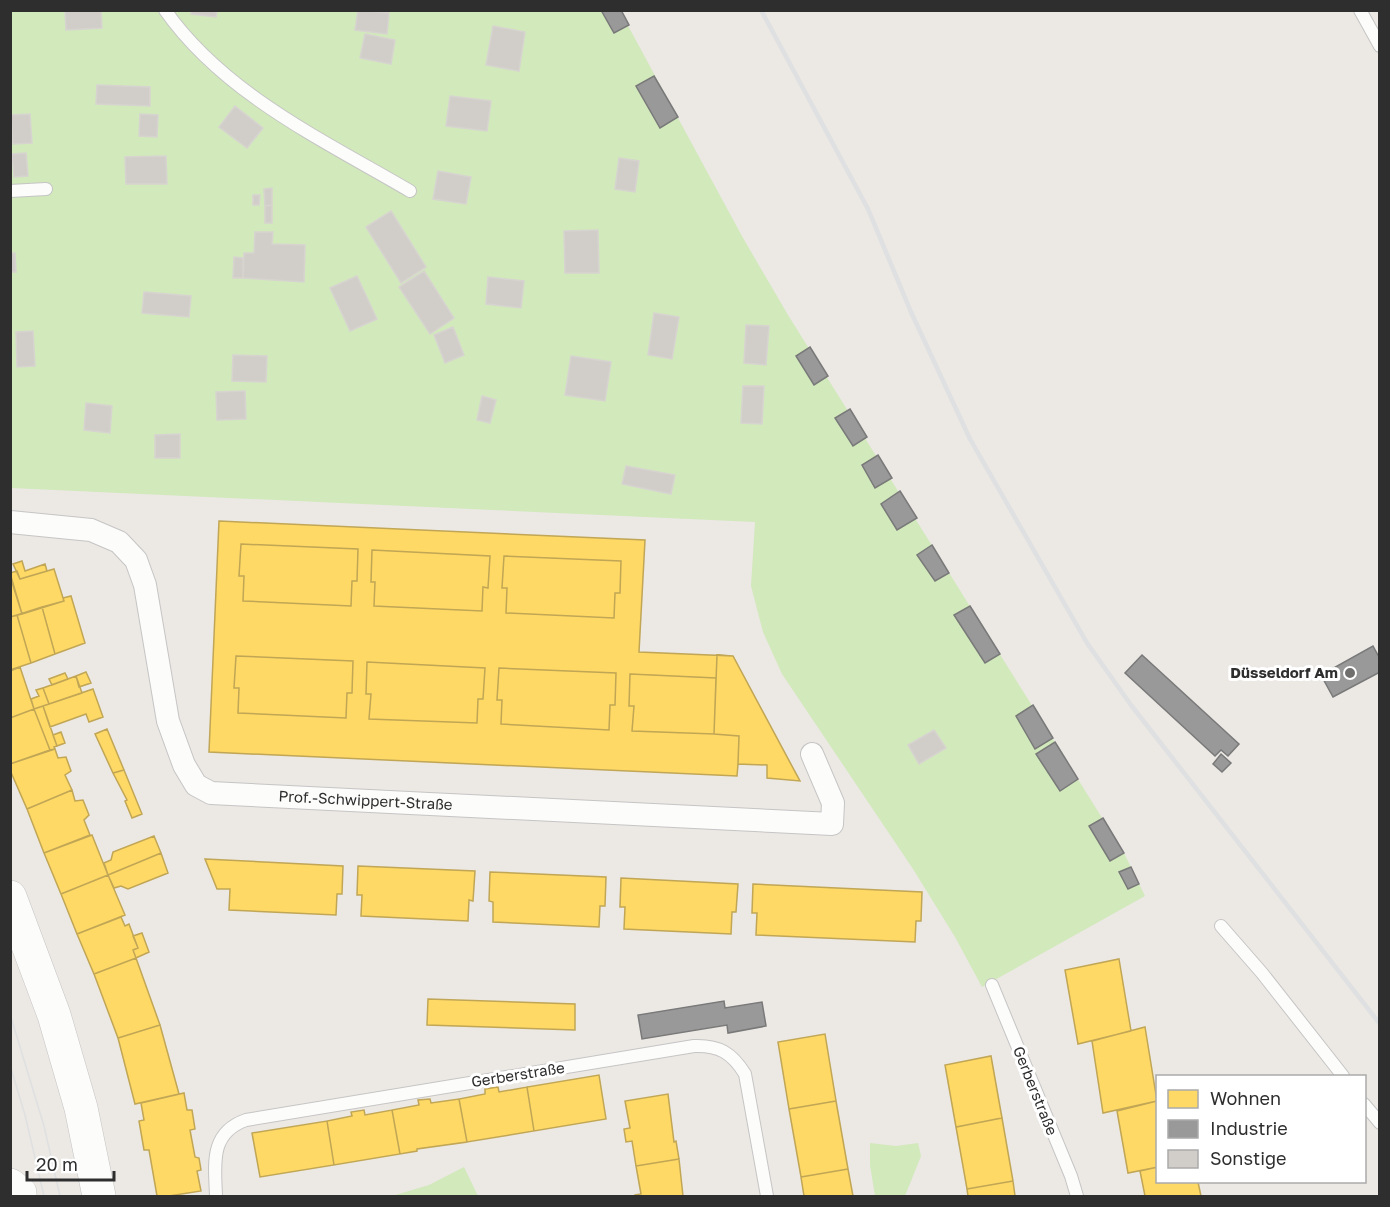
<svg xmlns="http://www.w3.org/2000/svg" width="1390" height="1207" font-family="'Golos Text',sans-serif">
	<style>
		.green { fill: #d1e9bb }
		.homes { fill: #ffd966; stroke: #c0a655; stroke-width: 1.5 }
		.industry { fill: #999; stroke: #797979; stroke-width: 1.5 }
		.building { fill: #d1ceca; stroke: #d7d4d0; stroke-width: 1.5 }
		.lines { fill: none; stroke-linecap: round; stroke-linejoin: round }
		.lane-casing { stroke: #c6c5c5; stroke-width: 14 }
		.street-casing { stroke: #c6c5c5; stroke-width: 24 }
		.secondary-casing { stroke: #c6c5c5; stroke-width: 34 }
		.lane { stroke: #fcfcfb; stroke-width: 12 }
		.street { stroke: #fcfcfb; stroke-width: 22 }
		.secondary { stroke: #fcfcfb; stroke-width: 33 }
		.tram { stroke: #dfe0e1; stroke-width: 1.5 }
		.rail { stroke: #dfe0e1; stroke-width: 4.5 }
		.poi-dot { fill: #706f6e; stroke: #fff; stroke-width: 2 }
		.labels { text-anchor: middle; stroke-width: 6; stroke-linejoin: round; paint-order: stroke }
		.poi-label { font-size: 15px; font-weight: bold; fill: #2e2e2e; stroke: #fff; text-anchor: end }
		.street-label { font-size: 15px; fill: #2e2e2e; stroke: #fff }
	</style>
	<rect width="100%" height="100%" fill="#ece8e4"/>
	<path class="green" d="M 11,11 L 620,11 L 743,238 L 788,315 L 1124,853 L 1145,896 L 982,987 L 955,937 L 913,869 L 782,674 L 763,632 L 751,586 L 755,522 L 11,488 Z
		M 870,1143 L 896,1146 L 918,1143 L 921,1156 L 905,1196 L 875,1196 L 870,1165 Z
		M 464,1167 L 478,1196 L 392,1196 L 429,1185 Z"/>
	<path class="homes" d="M 219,521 L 645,540 L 639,652 L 733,656 L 800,781 L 767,778 L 767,765 L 738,764 L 737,776 L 209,752 Z
		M 241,544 L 358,549 L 357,581 L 352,581 L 351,606 L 243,601 L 244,576 L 239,576 Z
		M 372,550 L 490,556 L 488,588 L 483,587 L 482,611 L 374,606 L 375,582 L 371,582 Z
		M 504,556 L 621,561 L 620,593 L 615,593 L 614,618 L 506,613 L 507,588 L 502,588 Z
		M 22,561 L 25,571 L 45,564 L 47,571 L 20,579 L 13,564 Z
		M 54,569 L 64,601 L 22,614 L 10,573 L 17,571 L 20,579 Z
		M 10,576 L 22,614 L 10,617 Z
		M 71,596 L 85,643 L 55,654 L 42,607 L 64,601 L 63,598 Z
		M 42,607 L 55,654 L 31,663 L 17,615 Z
		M 17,615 L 31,663 L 10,670 L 10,617 Z
		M 717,655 L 733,656 L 800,781 L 767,778 L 767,765 L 738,764 L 739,736 L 714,734 Z
		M 236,656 L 353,661 L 352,693 L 347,693 L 346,718 L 238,713 L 239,688 L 234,688 Z
		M 367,662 L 485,668 L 483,699 L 478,699 L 477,723 L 369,719 L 371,694 L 366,694 Z
		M 20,667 L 34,709 L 10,718 L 10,671 Z
		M 499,668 L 616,673 L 615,705 L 610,705 L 609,730 L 501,724 L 502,700 L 497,700 Z
		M 86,672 L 91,683 L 79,687 L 76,676 Z
		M 65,673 L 68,679 L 52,685 L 49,679 Z
		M 630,674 L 716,678 L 714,734 L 632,731 L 634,706 L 629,706 Z
		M 76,676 L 82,693 L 49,704 L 43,688 Z
		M 43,688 L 49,704 L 34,709 L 31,699 L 39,696 L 36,690 Z
		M 93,689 L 103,717 L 89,722 L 86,714 L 50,727 L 43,706 Z
		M 43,706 L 57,746 L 54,747 L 55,749 L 50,750 L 34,709 Z
		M 34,709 L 50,750 L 10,764 L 10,718 Z
		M 107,729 L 124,770 L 113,773 L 95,734 Z
		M 61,732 L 65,743 L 57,746 L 53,735 Z
		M 55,749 L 58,758 L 66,757 L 71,771 L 65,775 L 72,790 L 27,809 L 10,770 L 10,764 Z
		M 124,770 L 142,814 L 132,818 L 125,801 L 127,800 L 113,773 Z
		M 72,790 L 75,801 L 83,800 L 89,815 L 84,820 L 90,835 L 44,853 L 27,809 Z
		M 92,835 L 108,875 L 61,894 L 44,853 Z
		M 154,836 L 161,853 L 108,875 L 104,863 L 111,860 L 113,852 Z
		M 161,853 L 168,873 L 128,889 L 121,886 L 114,888 L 108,875 Z
		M 205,859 L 343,866 L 342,894 L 337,894 L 336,915 L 229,910 L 230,889 L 217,889 Z
		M 358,866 L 475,871 L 473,901 L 469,900 L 468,921 L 361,916 L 362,895 L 357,895 Z
		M 490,872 L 606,877 L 605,906 L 600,906 L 599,927 L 493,922 L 493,902 L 489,901 Z
		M 108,875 L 125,915 L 77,934 L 61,894 Z
		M 621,878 L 738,884 L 736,912 L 732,912 L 731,934 L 624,929 L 625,907 L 620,907 Z
		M 753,884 L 922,892 L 921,921 L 916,921 L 915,942 L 756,935 L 757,913 L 752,913 Z
		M 121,917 L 125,926 L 129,924 L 138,948 L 133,950 L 136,958 L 94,974 L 77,934 Z
		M 142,933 L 149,952 L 136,958 L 133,950 L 138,948 L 133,936 Z
		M 136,958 L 160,1025 L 118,1038 L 94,974 Z
		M 1119,959 L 1131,1031 L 1078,1044 L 1065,970 Z
		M 428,999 L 575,1004 L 575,1030 L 427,1025 Z
		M 160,1025 L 179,1094 L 135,1104 L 118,1038 Z
		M 1145,1027 L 1157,1101 L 1103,1113 L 1092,1041 Z
		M 825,1034 L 836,1101 L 789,1109 L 778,1042 Z
		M 991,1056 L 1002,1118 L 956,1127 L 945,1065 Z
		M 599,1075 L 606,1119 L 534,1131 L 527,1087 Z
		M 498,1087 L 499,1092 L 527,1087 L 534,1131 L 467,1142 L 459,1099 L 485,1094 L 485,1089 Z
		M 184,1093 L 187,1110 L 192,1110 L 195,1129 L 190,1130 L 195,1157 L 199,1158 L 201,1170 L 197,1171 L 201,1191 L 169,1196 L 157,1196 L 149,1150 L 144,1150 L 139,1121 L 144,1120 L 141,1103 Z
		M 668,1094 L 674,1142 L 676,1141 L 679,1159 L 636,1166 L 632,1141 L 626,1142 L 624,1129 L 630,1128 L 625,1101 Z
		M 430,1099 L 431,1103 L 459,1099 L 467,1142 L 417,1149 L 417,1151 L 400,1154 L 392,1110 L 419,1105 L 418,1100 Z
		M 836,1101 L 848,1169 L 801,1177 L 789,1109 Z
		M 1157,1101 L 1158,1167 L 1128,1173 L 1117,1111 Z
		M 364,1110 L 365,1115 L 392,1110 L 400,1154 L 334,1165 L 327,1121 L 352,1116 L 351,1112 Z
		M 1002,1118 L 1013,1181 L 967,1189 L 956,1127 Z
		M 327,1121 L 334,1165 L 260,1177 L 252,1133 Z
		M 679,1159 L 683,1196 L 635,1196 L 635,1195 L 641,1194 L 636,1166 Z
		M 1158,1167 L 1158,1182 L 1198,1182 L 1201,1196 L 1145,1196 L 1140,1171 Z
		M 848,1169 L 853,1196 L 804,1196 L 801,1177 Z
		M 1013,1181 L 1015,1196 L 968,1196 L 967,1189 Z"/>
	<path class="industry" d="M 601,10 L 621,10 L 629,25 L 614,33 Z
		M 654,76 L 678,117 L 660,128 L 636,86 Z
		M 810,347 L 828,376 L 814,385 L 796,356 Z
		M 850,409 L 867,437 L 853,446 L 835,418 Z
		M 878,455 L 892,478 L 875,488 L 862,465 Z
		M 900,491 L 917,518 L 897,530 L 881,504 Z
		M 932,545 L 949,573 L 935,581 L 917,555 Z
		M 970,606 L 1000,654 L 985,663 L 954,615 Z
		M 1373,646 L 1380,659 L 1380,672 L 1333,697 L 1321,675 Z
		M 1142,655 L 1239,744 L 1228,756 L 1221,750 L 1215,756 L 1125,673 Z
		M 1033,705 L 1053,738 L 1035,749 L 1016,716 Z
		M 1055,742 L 1078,779 L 1060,791 L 1036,754 Z
		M 1221,754 L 1231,763 L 1222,772 L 1213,764 Z
		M 1103,818 L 1124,853 L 1110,861 L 1089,826 Z
		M 1131,867 L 1139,884 L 1128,889 L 1119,872 Z
		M 724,1001 L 725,1008 L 762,1002 L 766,1026 L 728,1033 L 727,1025 L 642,1039 L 638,1015 Z"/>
	<path class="building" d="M 65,10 L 101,10 L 102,28 L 66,30 Z
		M 192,10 L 217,10 L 216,17 L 191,14 Z
		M 358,10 L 389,13 L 387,34 L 355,30 Z
		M 493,26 L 525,32 L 519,71 L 486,65 Z
		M 365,34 L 395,40 L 391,64 L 360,58 Z
		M 97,85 L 150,87 L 150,106 L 96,104 Z
		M 450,96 L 491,101 L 487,131 L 446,126 Z
		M 235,106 L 263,128 L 247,148 L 219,127 Z
		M 30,114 L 32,143 L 13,144 L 11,115 Z
		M 140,114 L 158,115 L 157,137 L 139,136 Z
		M 26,153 L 28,176 L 14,177 L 12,154 Z
		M 166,156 L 167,184 L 126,184 L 125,157 Z
		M 619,158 L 639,161 L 635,192 L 615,189 Z
		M 438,171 L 471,177 L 466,204 L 433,199 Z
		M 272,188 L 272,205 L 265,206 L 264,189 Z
		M 253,195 L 260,195 L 259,205 L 253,205 Z
		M 272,205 L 272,223 L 265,223 L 265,206 Z
		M 391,211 L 426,267 L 401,283 L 366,227 Z
		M 598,230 L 599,273 L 565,273 L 564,231 Z
		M 255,232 L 273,232 L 272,244 L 305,245 L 304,282 L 243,278 L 244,253 L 254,253 Z
		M 10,253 L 15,253 L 16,272 L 10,272 Z
		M 234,257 L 243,258 L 243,278 L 233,278 Z
		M 424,271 L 454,318 L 430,334 L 399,287 Z
		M 357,276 L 377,319 L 350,331 L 330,288 Z
		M 488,277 L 524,281 L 521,308 L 486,304 Z
		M 144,292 L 191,296 L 189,317 L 142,313 Z
		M 654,313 L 679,317 L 672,359 L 648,355 Z
		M 746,325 L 769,326 L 766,365 L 744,363 Z
		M 453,327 L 464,355 L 445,363 L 434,335 Z
		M 33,331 L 35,366 L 17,367 L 16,332 Z
		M 233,355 L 267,356 L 266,382 L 232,381 Z
		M 571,356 L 611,362 L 605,401 L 565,395 Z
		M 743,386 L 764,386 L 762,424 L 741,423 Z
		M 245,391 L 246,419 L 217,420 L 216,392 Z
		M 482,396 L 496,400 L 490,423 L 477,420 Z
		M 86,403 L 112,406 L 110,433 L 84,430 Z
		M 180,434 L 180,458 L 155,458 L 155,435 Z
		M 626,466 L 675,475 L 671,494 L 622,484 Z
		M 934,730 L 946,748 L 919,764 L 908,745 Z"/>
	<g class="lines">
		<g class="lane-casing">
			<path id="lane" d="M 165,10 C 224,94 323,140 410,191
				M 1360,10 L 1380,46
				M 10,191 L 46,189
				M 1221,926 L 1262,973 L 1343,1076
				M 992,985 L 1071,1176 L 1077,1196
				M 1364,1104 L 1380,1123
				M 216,1196 C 215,1165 209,1133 246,1120 L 694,1046 C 719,1045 732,1053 745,1074 L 767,1196"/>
		</g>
		<g class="street-casing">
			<g id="street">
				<path id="s1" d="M 10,522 L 91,530 L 119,542 L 136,560 L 145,585 L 168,721 L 184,765 L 196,785 L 211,793 L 832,824 L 833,803 L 812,754"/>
			</g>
		</g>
		<g class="secondary-casing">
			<path id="secondary" d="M 10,897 L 54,1015 L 81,1108 L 99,1196
				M 10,1185 L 20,1193 L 20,1196"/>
		</g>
		<use href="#lane" class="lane"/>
		<use href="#street" class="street"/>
		<use href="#secondary" class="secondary"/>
		<path class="tram" d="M 10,1014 L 44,1126 L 60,1196
			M 10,1065 L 25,1115 L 44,1196"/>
		<path class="rail" d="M 761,10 L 868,209 L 911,312 L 970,439 L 1087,643 L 1131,705 L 1380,1024"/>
	</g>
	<circle class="poi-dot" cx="1350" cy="673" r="6"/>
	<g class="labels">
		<g class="poi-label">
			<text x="1338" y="678">Düsseldorf Am</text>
		</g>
		<g class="street-label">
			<text dy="5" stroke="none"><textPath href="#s1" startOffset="543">Prof.-Schwippert-Straße</textPath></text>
			<text transform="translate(518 1075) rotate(-9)" y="5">Gerberstraße</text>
			<text transform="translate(1035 1091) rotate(68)" y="5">Gerberstraße</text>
		</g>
	</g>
	<rect width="1390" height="1207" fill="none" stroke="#2e2e2e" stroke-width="24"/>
	<rect x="1156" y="1075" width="210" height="108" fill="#ffffff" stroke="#ababab" stroke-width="1.5"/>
	<rect x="1168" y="1090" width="30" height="18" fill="#ffd966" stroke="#ababab" stroke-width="1.5"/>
	<text x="1210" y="1105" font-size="18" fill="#2e2e2e">Wohnen</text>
	<rect x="1168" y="1120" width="30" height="18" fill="#999999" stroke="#ababab" stroke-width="1.5"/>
	<text x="1210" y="1135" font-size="18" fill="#2e2e2e">Industrie</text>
	<rect x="1168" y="1150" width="30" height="18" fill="#d1ceca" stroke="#ababab" stroke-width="1.5"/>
	<text x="1210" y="1165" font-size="18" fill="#2e2e2e">Sonstige</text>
	<path d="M27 1171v9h87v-9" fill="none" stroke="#2e2e2e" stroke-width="3"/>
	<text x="36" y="1171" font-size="18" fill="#2e2e2e" stroke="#ffffff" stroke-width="4.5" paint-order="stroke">20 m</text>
</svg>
